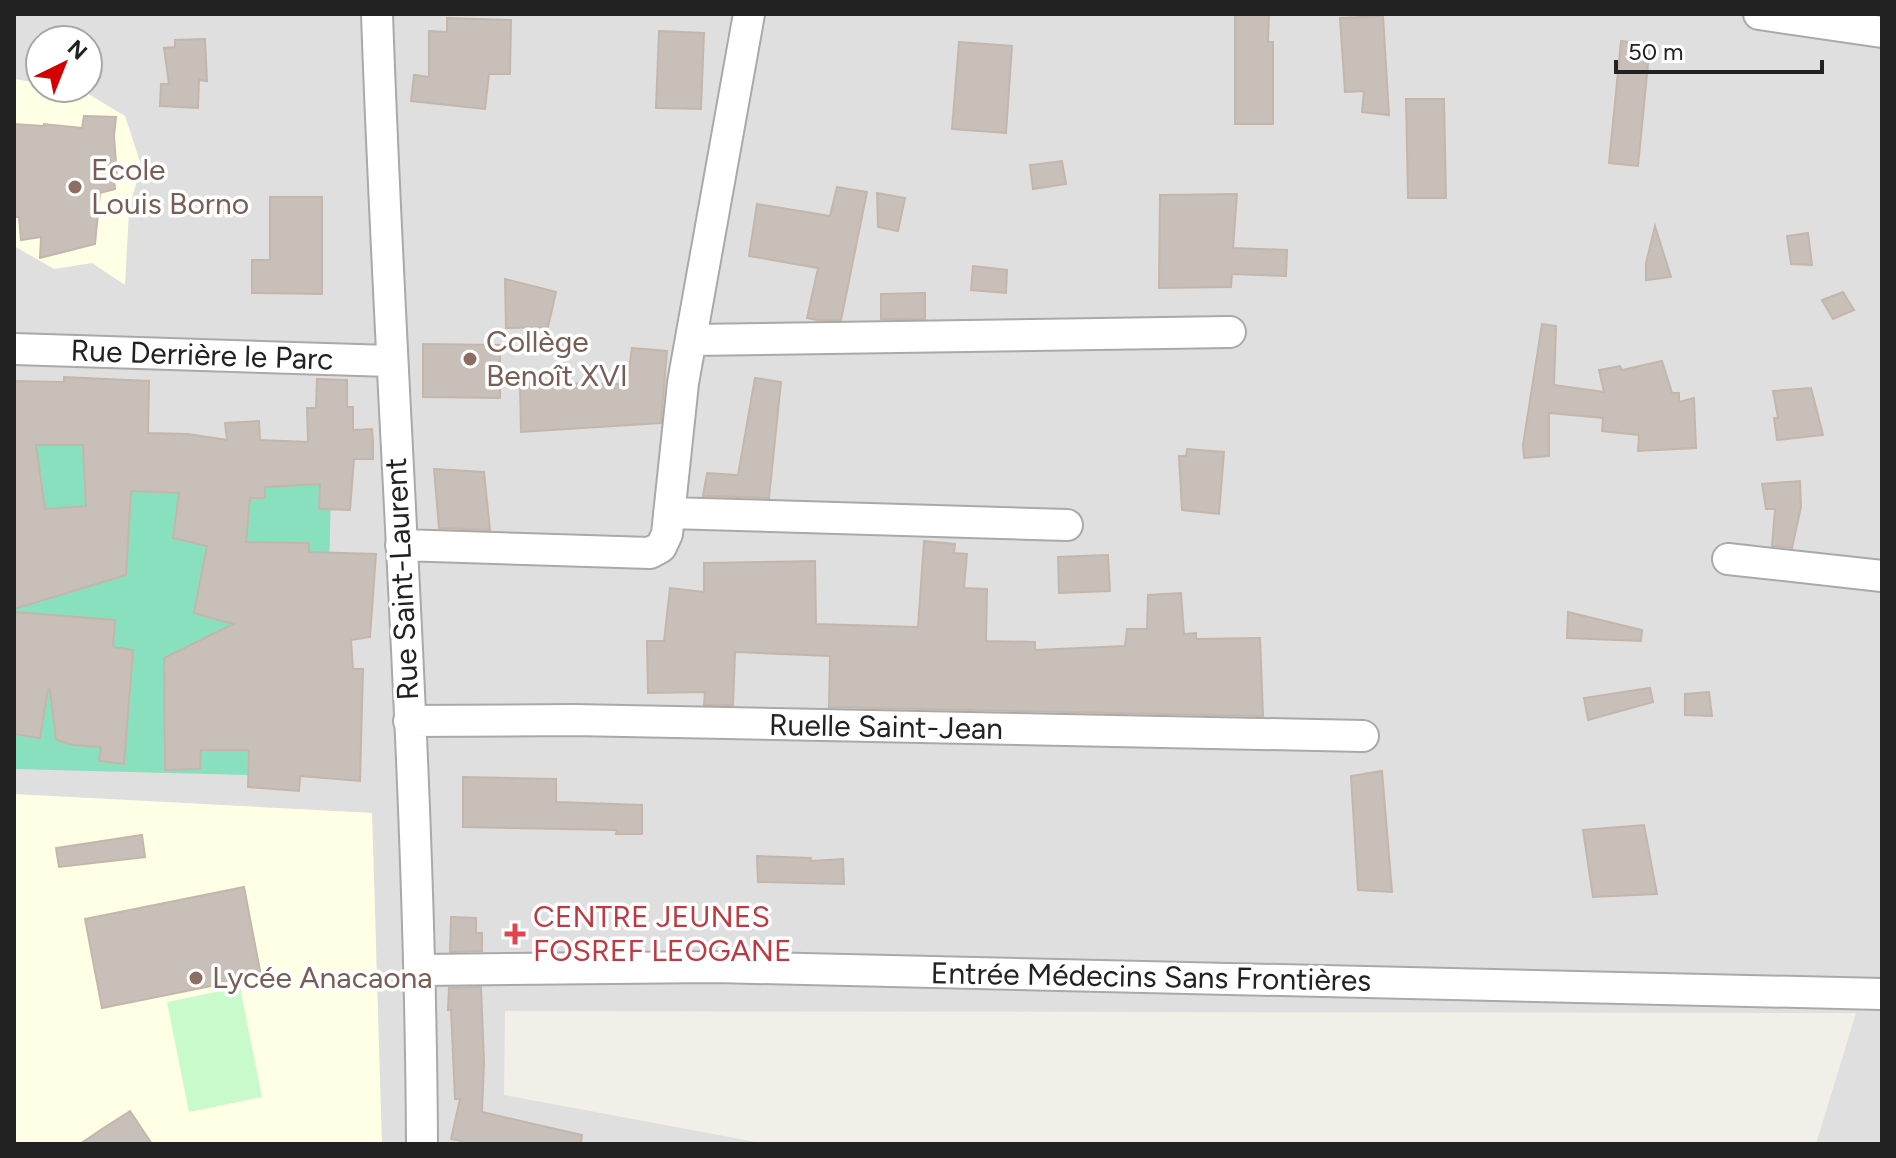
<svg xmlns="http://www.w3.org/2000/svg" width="1896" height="1158" font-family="Figtree,sans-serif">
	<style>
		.residential { fill: #e0dfdf; fill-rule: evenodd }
		.education { fill: #ffffe5 }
		.park { fill: #c8facc }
		.pitch { fill: #88e0be }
		.building { fill: #c7bfb8; stroke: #c4b6ab; stroke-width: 2; fill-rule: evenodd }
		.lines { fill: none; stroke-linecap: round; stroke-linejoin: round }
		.minor-casing { stroke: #a9a9a9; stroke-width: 34 }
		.minor { stroke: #fff; stroke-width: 30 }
		.education-dot { fill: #8d6e63; stroke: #fff; stroke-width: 3 }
		.health-dot { fill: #e0444e; stroke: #fff; stroke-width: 3 }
		.labels { text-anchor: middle; stroke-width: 7; stroke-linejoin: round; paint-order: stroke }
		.education-label { font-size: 30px; fill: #785e54; stroke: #fff; text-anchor: start }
		.street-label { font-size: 30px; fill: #222; stroke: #fff }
		.health-label { font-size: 30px; fill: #be3a42; stroke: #fff; text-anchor: start }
	</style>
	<rect width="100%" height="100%" fill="#f2efe9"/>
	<path class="residential" d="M 14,14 L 1882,14 L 1882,1144 L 1816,1144 L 1856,1013 L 505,1011 L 504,1095 L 767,1144 L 14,1144 ZM 40,40 L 88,40 L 88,88 L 40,88 Z"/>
	<path class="education" d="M 14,79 L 40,83 L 40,88 L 78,88 L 125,116 L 141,165 L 129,210 L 125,285 L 92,263 L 54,269 L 14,246 Z
		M 14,794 L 372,813 L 382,1144 L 14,1144 Z"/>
	<path class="park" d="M 240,987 L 262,1097 L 189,1112 L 167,1002 Z"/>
	<path class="pitch" d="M 14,439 L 332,448 L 324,777 L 14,769 Z"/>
	<path class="building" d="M 1235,14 L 1269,14 L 1268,42 L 1273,42 L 1273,124 L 1235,124 Z
		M 1383,16 L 1389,115 L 1362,112 L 1364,91 L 1345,92 L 1340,18 Z
		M 447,18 L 511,20 L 510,74 L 489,74 L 485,109 L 411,101 L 414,75 L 429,77 L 429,31 L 447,32 Z
		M 659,31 L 704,33 L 701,109 L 656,108 Z
		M 205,39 L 207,81 L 199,80 L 198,108 L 160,106 L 161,84 L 169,84 L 164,48 L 175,47 L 175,40 Z
		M 1621,41 L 1650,44 L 1638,166 L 1609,163 Z
		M 959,42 L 1012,46 L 1006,133 L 952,129 Z
		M 1406,99 L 1444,99 L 1446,198 L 1408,198 Z
		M 84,116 L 116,117 L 114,136 L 117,177 L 114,177 L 115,189 L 100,193 L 95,244 L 40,258 L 41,237 L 21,240 L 19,217 L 14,217 L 14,124 L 44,126 L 44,124 L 82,128 Z
		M 1062,161 L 1066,184 L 1033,189 L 1030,165 Z
		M 837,187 L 867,192 L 841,320 L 817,320 L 807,318 L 818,268 L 749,256 L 757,204 L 830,216 Z
		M 877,193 L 905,198 L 898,231 L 878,227 Z
		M 1237,194 L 1233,248 L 1287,250 L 1286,276 L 1232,274 L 1231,287 L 1159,288 L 1160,195 Z
		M 270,197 L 322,197 L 322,294 L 252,293 L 252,260 L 270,260 Z
		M 1655,226 L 1671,277 L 1646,280 L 1646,263 Z
		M 1808,233 L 1812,265 L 1791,264 L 1787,236 Z
		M 973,266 L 1007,270 L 1006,293 L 971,290 Z
		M 505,279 L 556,292 L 548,327 L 506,328 Z
		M 1843,292 L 1854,310 L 1833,319 L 1822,300 Z
		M 925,293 L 925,319 L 881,319 L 881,294 Z
		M 1542,324 L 1556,326 L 1554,385 L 1604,392 L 1599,370 L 1620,366 L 1622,370 L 1662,361 L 1672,393 L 1679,393 L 1679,402 L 1694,398 L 1696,448 L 1638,451 L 1639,435 L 1602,431 L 1603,418 L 1549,413 L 1549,456 L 1524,458 L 1523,445 Z
		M 423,344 L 500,345 L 500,398 L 423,397 Z
		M 632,348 L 667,351 L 661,423 L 521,432 L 520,383 L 627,384 Z
		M 64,377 L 149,381 L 148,433 L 188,434 L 227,440 L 225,423 L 259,421 L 260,440 L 308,442 L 307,408 L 316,408 L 317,379 L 347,380 L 347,407 L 353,407 L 353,430 L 372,429 L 373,442 L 373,459 L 354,459 L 350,510 L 319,509 L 320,484 L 265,487 L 265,498 L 250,498 L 246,542 L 309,543 L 309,552 L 376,554 L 370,637 L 351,640 L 353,669 L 363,669 L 360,781 L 300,776 L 299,791 L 248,787 L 249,750 L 201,750 L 200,769 L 165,770 L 164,658 L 233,624 L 194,613 L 207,546 L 173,538 L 179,493 L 131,491 L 126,575 L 14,609 L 14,381 L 64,382 ZM 36,445 L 83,445 L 86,506 L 45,509 Z
		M 755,378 L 781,382 L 769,498 L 703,496 L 707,473 L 738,475 Z
		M 1811,388 L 1823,435 L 1777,440 L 1774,418 L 1778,418 L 1773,391 Z
		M 1187,449 L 1224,452 L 1219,514 L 1182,510 L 1179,456 L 1186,456 Z
		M 434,469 L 484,472 L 490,530 L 439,528 Z
		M 1800,481 L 1801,507 L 1792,548 L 1772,546 L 1775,509 L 1766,509 L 1762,484 Z
		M 924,541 L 955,544 L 954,553 L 967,554 L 964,588 L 987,589 L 986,641 L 1035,642 L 1035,650 L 1125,646 L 1127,629 L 1147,629 L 1148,595 L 1181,593 L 1184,634 L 1196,633 L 1196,639 L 1260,638 L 1263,716 L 829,707 L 830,656 L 735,652 L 733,705 L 704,705 L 705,692 L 648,693 L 647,641 L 664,641 L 670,588 L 704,592 L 704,563 L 815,561 L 816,624 L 918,627 Z
		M 1108,555 L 1110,591 L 1059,593 L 1058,557 Z
		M 14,612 L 115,620 L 113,647 L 133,650 L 124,764 L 99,761 L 101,747 L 73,745 L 56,740 L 50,690 L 48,689 L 40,738 L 14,734 Z
		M 1568,612 L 1642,630 L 1641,641 L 1567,638 Z
		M 1650,688 L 1653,702 L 1588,720 L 1584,698 Z
		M 1709,692 L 1712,716 L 1685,715 L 1685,694 Z
		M 1382,771 L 1392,892 L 1358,890 L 1351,776 Z
		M 463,777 L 556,779 L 556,802 L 642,805 L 642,834 L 616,834 L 617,830 L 463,827 Z
		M 1644,825 L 1657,894 L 1593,897 L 1583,830 Z
		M 142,835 L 145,857 L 59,867 L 56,848 Z
		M 757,856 L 811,858 L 810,861 L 843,859 L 844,884 L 758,882 Z
		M 244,887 L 261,976 L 102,1008 L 85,919 Z
		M 451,917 L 476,918 L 476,933 L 482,933 L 482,951 L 450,952 Z
		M 481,987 L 484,1062 L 482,1112 L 582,1135 L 581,1144 L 461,1144 L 462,1141 L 451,1139 L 460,1099 L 455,1099 L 451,1010 L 448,1010 L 449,988 Z
		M 130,1111 L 152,1144 L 80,1144 L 102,1129 Z"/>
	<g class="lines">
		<g class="minor-casing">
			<path id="minor" d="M 377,14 C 390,391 420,767 422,1144
				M 1759,14 L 1882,32
				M 692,340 L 1230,332
				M 14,349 L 390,361
				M 669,513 L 1067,525
				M 401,545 L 650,553 L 661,547 L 667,534 L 683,383 L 749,14
				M 1728,559 L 1882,576
				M 409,721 L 573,720 L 1363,736
				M 421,970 L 715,967 L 1882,994"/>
		</g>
		<use href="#minor" class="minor"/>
	</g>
	<g class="education-dot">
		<circle cx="75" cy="187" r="8"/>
		<circle cx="470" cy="359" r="8"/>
		<circle cx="196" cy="978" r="8"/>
	</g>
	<path class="health-dot" d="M511 922h8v8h8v8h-8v8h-8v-8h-8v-8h8z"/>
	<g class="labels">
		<g class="education-label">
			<text x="91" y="180">Ecole<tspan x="91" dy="34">Louis Borno</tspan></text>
			<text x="486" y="352">Collège<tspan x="486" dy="34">Benoît XVI</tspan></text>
			<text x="212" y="988">Lycée Anacaona</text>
		</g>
		<g class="street-label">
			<text transform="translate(202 355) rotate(2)" y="10">Rue Derrière le Parc</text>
			<text transform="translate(402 579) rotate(-93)" y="10">Rue Saint-Laurent</text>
			<text transform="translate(886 727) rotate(1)" y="10">Ruelle Saint-Jean</text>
			<text transform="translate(1151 977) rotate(1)" y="10">Entrée Médecins Sans Frontières</text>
		</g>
		<g class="health-label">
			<text x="533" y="927">CENTRE JEUNES<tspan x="533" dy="34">FOSREF LEOGANE</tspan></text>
		</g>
	</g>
	<rect width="1896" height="1158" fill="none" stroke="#222222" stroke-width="32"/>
	<g transform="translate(64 64) rotate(43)"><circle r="38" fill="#ffffff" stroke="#a7a7a7" stroke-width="2"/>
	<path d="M0-6L14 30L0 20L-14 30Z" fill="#d40000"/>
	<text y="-12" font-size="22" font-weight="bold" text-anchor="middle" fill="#222222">N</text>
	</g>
	<path d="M1616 60v12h206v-12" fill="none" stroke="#222222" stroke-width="4"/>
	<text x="1628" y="60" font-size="24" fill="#222222" stroke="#ffffff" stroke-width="6" paint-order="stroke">50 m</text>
</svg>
